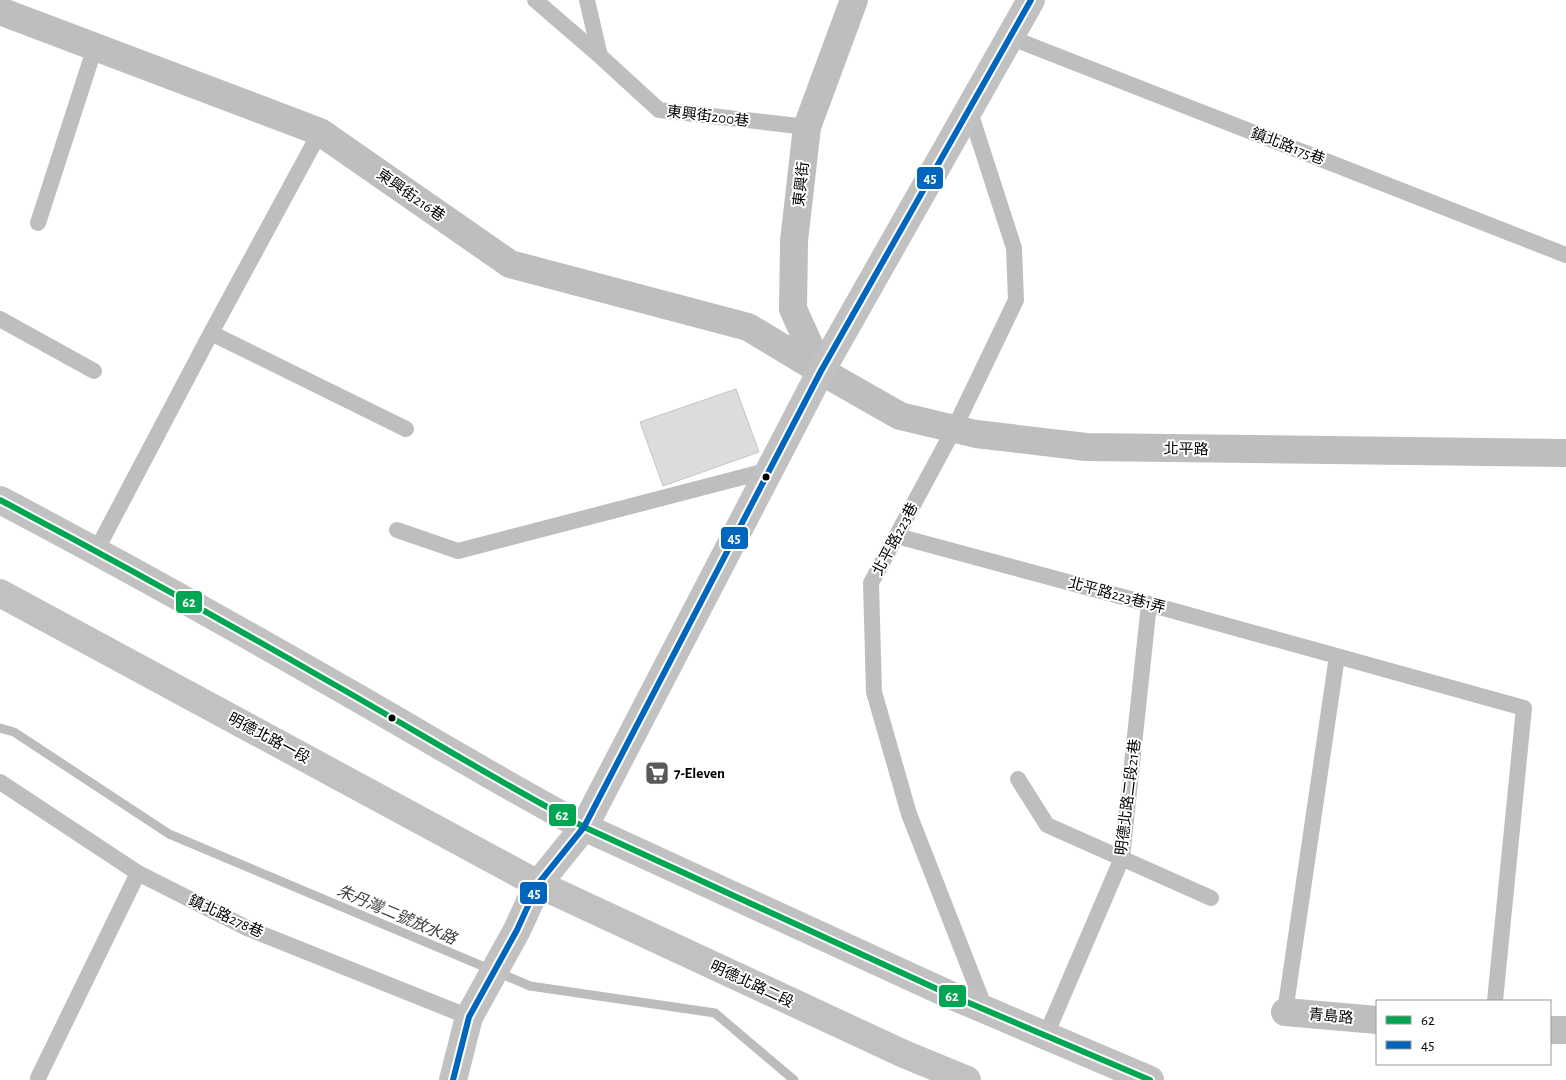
<svg xmlns="http://www.w3.org/2000/svg" width="1566" height="1080" font-family="'Alegreya Sans','Noto Sans TC',sans-serif">
	<style>
		.lines { fill: none; stroke-linecap: round; stroke-linejoin: round }
		.stream { stroke: #bcbcbc; stroke-width: 9 }
		.building { fill: #dcdcdc; stroke: #c5c5c5 }
		.lane { stroke: #bebebe; stroke-width: 16 }
		.street { stroke: #bebebe; stroke-width: 28 }
		.secondary { stroke: #c1c1c1; stroke-width: 28 }
		.bus-1-casing { stroke: #fff; stroke-width: 10 }
		.bus-2-casing { stroke: #fff; stroke-width: 10 }
		.bus-1 { stroke: #00a651; stroke-width: 6 }
		.bus-2 { stroke: #0065bd; stroke-width: 6 }
		.bus-dot { fill: #000; stroke: #fff; stroke-width: 2 }
		.labels { text-anchor: middle; stroke-width: 4; stroke-linejoin: round; paint-order: stroke }
		.street-label { font-size: 15px; fill: #000; stroke: #fff }
		.poi-label { font-size: 15px; font-weight: bold; fill: #000; stroke: #fff; text-anchor: start }
		.water-label { font-size: 16px; font-style: italic; fill: #404040; stroke: #fff }
		.line-badge { stroke: #fff; stroke-width: 2 }
		.badge-label { font-size: 14px; text-anchor: middle; font-weight: bold; fill: #fff }
	</style>
	<rect width="100%" height="100%" fill="#fff"/>
	<g class="lines">
		<path class="stream" d="M 0,728 L 14,732 L 169,834 L 530,986 L 715,1013 L 794,1080"/>
	</g>
	<path class="building" d="M 736,389 L 759,452 L 663,486 L 640,422 Z"/>
	<g class="lines">
		<path class="lane" d="M 535,0 L 600,56
			M 587,0 L 600,56 L 659,110 L 807,127
			M 1009,37 L 1566,255
			M 969,109 L 1014,248 L 1016,300 L 954,429 L 871,583 L 874,692 L 909,814 L 986,1011
			M 38,223 L 95,47
			M 0,319 L 94,371
			M 211,333 L 406,429
			M 397,530 L 458,551 L 770,470
			M 897,536 L 1149,604 L 1524,708 L 1495,1001
			M 96,551 L 211,333 L 320,132
			M 1018,779 L 1047,825 L 1211,898
			M 0,782 L 138,873 L 247,928 L 469,1017
			M 1285,1012 L 1337,656
			M 1046,1035 L 1122,858 L 1149,604
			M 38,1078 L 138,873"/>
		<path class="street" d="M 0,11 L 320,132 L 510,264 L 748,327 L 821,371 L 900,416 L 976,434 L 1086,447 L 1566,453
			M 821,371 L 793,309 L 794,241 L 807,127 L 854,0
			M 1285,1012 L 1377,1020
			M 1550,1030 L 1566,1030"/>
		<path class="secondary" d="M 0,500 C 110,558 220,619 328,681 C 413,729 497,781 584,827 L 948,994 L 1150,1080
			M 0,593 L 538,884 L 904,1054 L 967,1080
			M 453,1080 L 469,1017 L 517,930 L 538,884 L 584,827 L 821,371 L 1031,0"/>
		<g class="bus-1-casing">
			<path id="bus-1" d="M 0,500 C 110,558 220,619 328,681 C 413,729 497,781 584,827 L 948,994 L 1150,1080"/>
		</g>
		<g class="bus-2-casing">
			<path id="bus-2" d="M 453,1080 L 469,1017 L 517,930 L 538,884 L 584,827 L 821,371 L 1031,0"/>
		</g>
		<use href="#bus-1" class="bus-1"/>
		<use href="#bus-2" class="bus-2"/>
	</g>
	<defs>
		<g id="supermarket-square" transform="scale(1.25)"><rect x="-9" y="-9" width="18" height="18" rx="4" fill="#595959" stroke="#fff"/><path d="M-6-5.5h2.5l.6 2H6L4.5 2H-2.5L-4.4-4H-6ZM-1.5 3.2a1.3 1.3 0 1 0 .1 0ZM3 3.2a1.3 1.3 0 1 0 .1 0Z" fill="#fff"/></g>
	</defs>
	<g fill-rule="evenodd">
		<use href="#supermarket-square" x="657" y="773"/>
	</g>
	<g class="bus-dot">
		<circle cx="766" cy="477" r="4.5"/>
		<circle cx="392" cy="718" r="4.5"/>
	</g>
	<g class="labels">
		<g class="street-label">
			<text transform="translate(708 116) rotate(7)" y="5">東興街200巷</text>
			<text transform="translate(1288 146) rotate(21)" y="5">鎮北路175巷</text>
			<text transform="translate(801 184) rotate(-84)" y="5">東興街</text>
			<text transform="translate(411 195) rotate(35)" y="5">東興街216巷</text>
			<text transform="translate(1186 449) rotate(1)" y="5">北平路</text>
			<text transform="translate(895 539) rotate(-62)" y="5">北平路223巷</text>
			<text transform="translate(1117 595) rotate(15)" y="5">北平路223巷1弄</text>
			<text transform="translate(269 738) rotate(28)" y="5">明德北路一段</text>
			<text transform="translate(1128 797) rotate(-83)" y="5">明德北路二段21巷</text>
			<text transform="translate(226 916) rotate(25)" y="5">鎮北路278巷</text>
			<text transform="translate(752 984) rotate(25)" y="5">明德北路二段</text>
			<text transform="translate(1331 1016) rotate(5)" y="5">青島路</text>
		</g>
		<g class="poi-label">
			<text x="674" y="778">7-Eleven</text>
		</g>
		<g class="water-label">
			<text transform="translate(397 914) rotate(23)" y="6">朱丹灣二號放水路</text>
		</g>
	</g>
	<g class="line-badge">
		<rect x="916" y="166" width="28" height="24" rx="5" fill="#0065bd"/>
		<rect x="720" y="526" width="29" height="24" rx="5" fill="#0065bd"/>
		<rect x="175" y="590" width="28" height="24" rx="5" fill="#00a651"/>
		<rect x="548" y="803" width="29" height="24" rx="5" fill="#00a651"/>
		<rect x="519" y="881" width="29" height="24" rx="5" fill="#0065bd"/>
		<rect x="938" y="984" width="29" height="24" rx="5" fill="#00a651"/>
	</g>
	<g class="badge-label">
		<text x="930" y="183">45</text>
		<text x="734" y="543">45</text>
		<text x="189" y="607">62</text>
		<text x="562" y="820">62</text>
		<text x="534" y="898">45</text>
		<text x="952" y="1001">62</text>
	</g>
	<rect x="1376" y="1000" width="175" height="65" fill="#ffffff" stroke="#999999"/>
	<rect x="1386" y="1016" width="25" height="8" fill="#00a651" stroke="#999999"/>
	<text x="1421" y="1025" font-size="15" fill="#000000">62</text>
	<rect x="1386" y="1041" width="25" height="8" fill="#0065bd" stroke="#999999"/>
	<text x="1421" y="1050" font-size="15" fill="#000000">45</text>
</svg>
